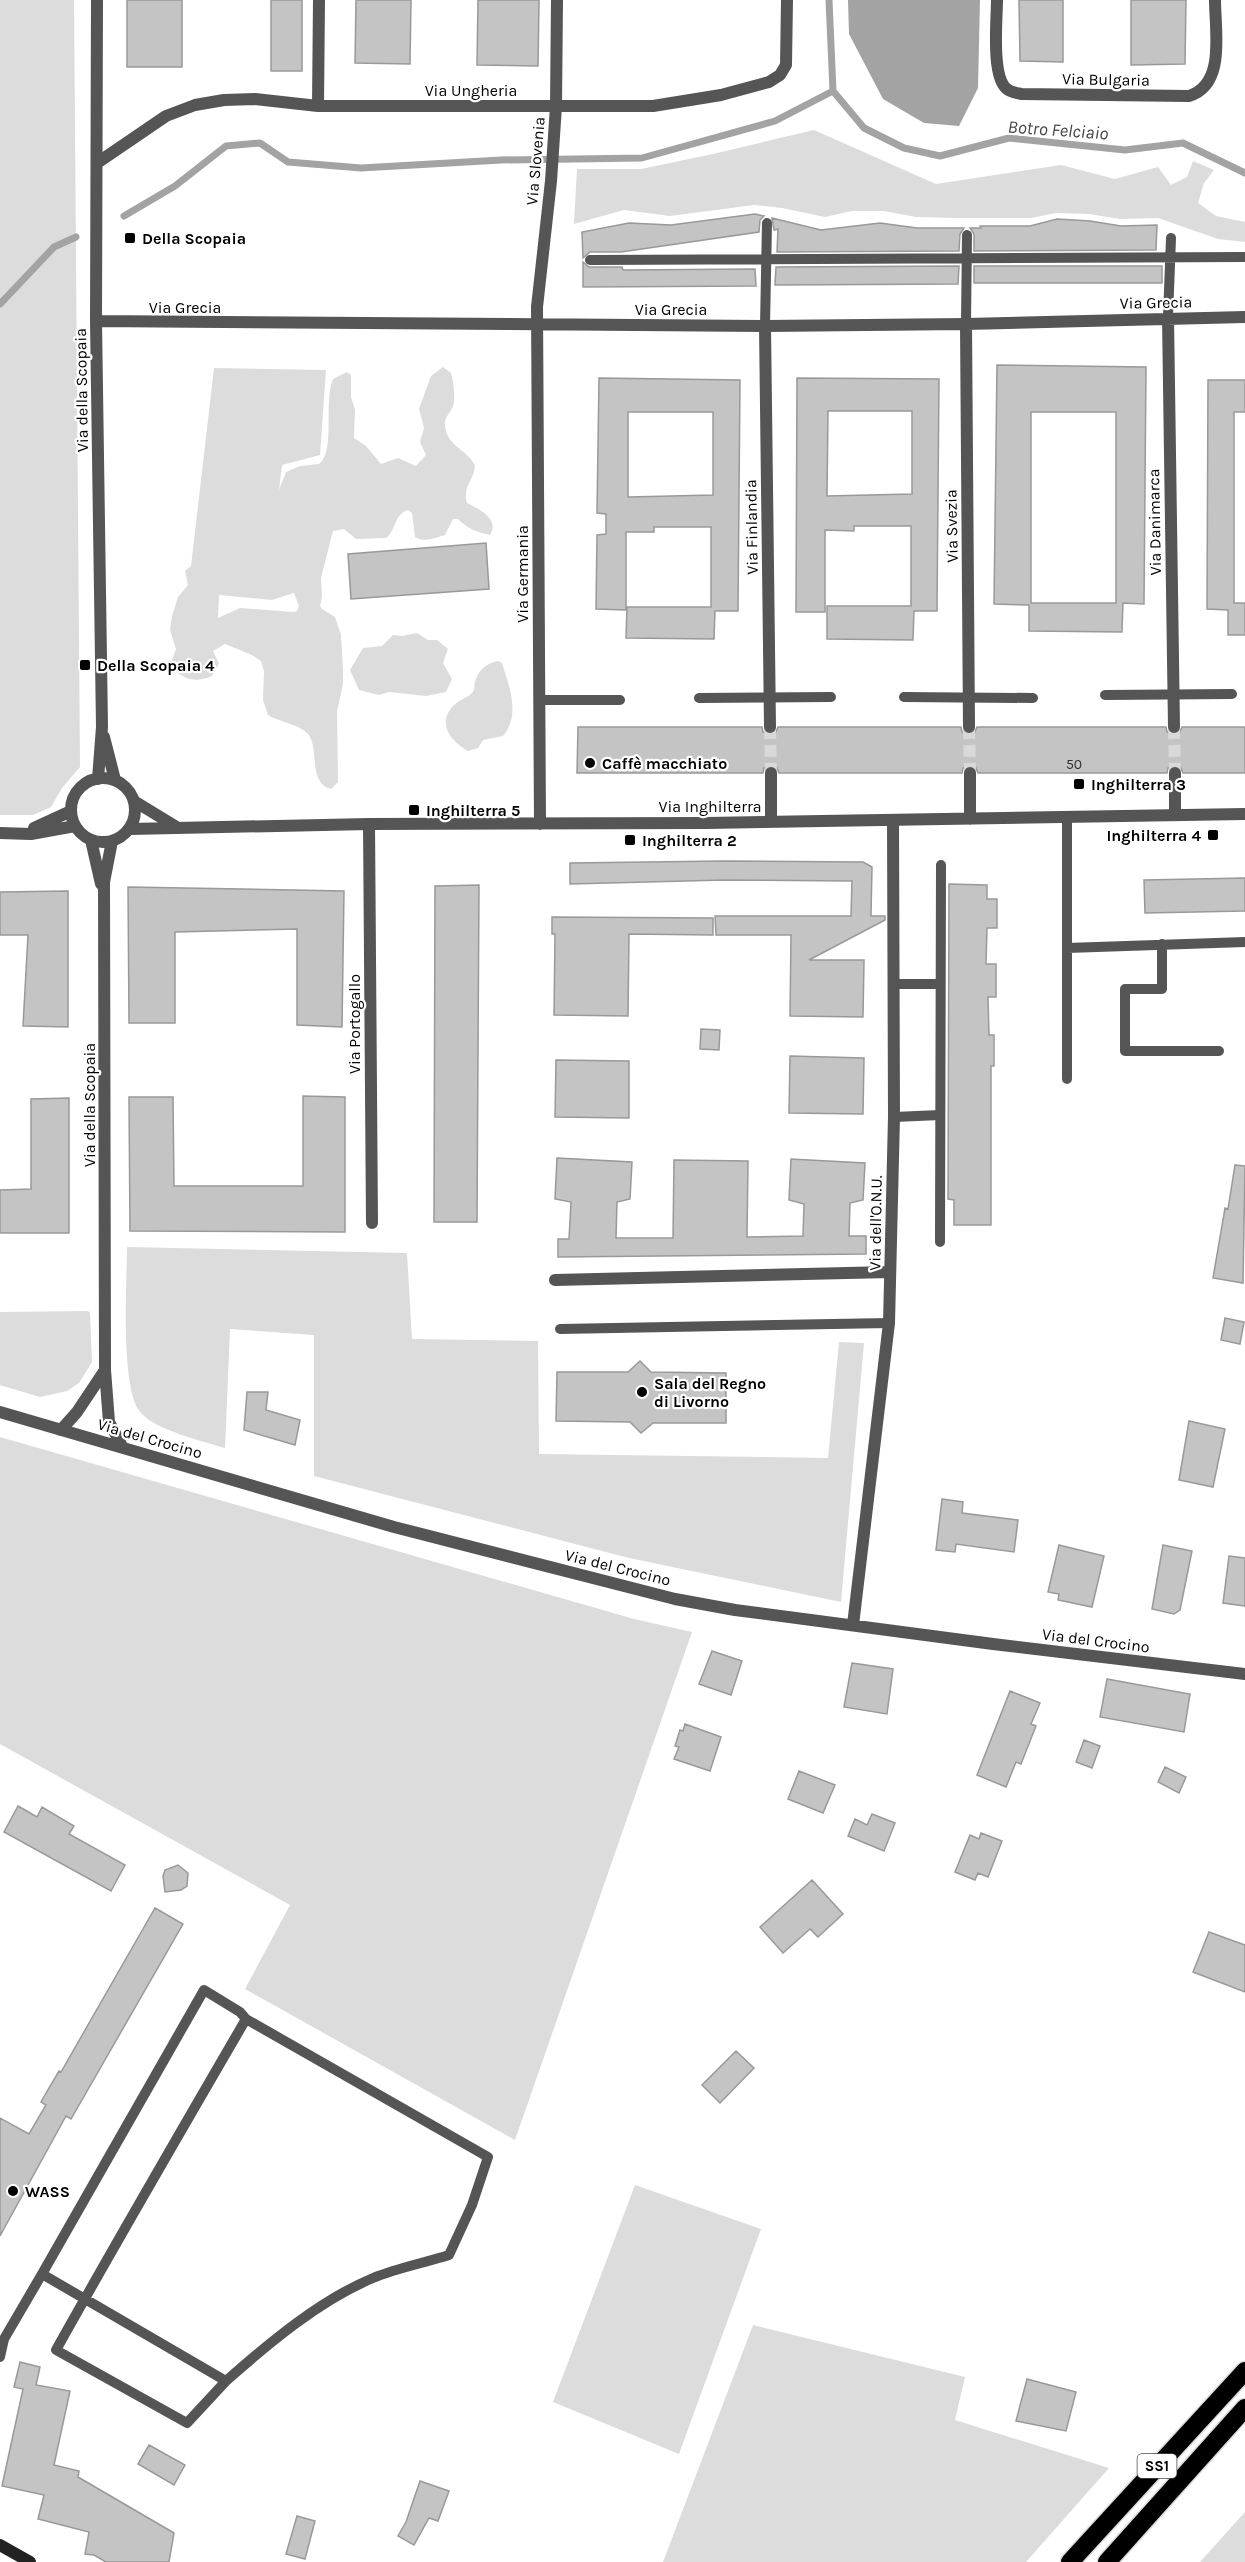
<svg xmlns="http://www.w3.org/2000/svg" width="1245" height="2562" font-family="Karla,sans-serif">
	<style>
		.green { fill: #dcdcdc; fill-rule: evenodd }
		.water { fill: #a3a3a3 }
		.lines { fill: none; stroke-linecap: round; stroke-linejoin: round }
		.stream { stroke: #a3a3a3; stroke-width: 7 }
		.building { fill: #c4c4c4; stroke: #999; stroke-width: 1.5; fill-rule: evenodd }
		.street-tunnel { stroke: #d9d9d9; stroke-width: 12; stroke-dasharray: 12 6; stroke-linecap: butt }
		.highway-casing { stroke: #dbdbdb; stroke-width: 21 }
		.lane { stroke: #555; stroke-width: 10 }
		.street { stroke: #555; stroke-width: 12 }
		.secondary { stroke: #222; stroke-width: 12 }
		.highway { stroke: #000; stroke-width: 18 }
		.poi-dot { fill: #000; stroke: #fff; stroke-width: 2 }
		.labels { text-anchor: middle; stroke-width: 4.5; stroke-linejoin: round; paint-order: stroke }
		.number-label { font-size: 14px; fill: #313131 }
		.shield { fill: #fff; stroke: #4c4c4c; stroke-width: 1.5 }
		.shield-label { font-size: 15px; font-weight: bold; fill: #000 }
		.street-label { font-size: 16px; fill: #000; stroke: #fff }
		.poi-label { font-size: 16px; font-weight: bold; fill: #000; stroke: #fff; text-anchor: start }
		.water-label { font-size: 18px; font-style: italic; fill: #444; stroke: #fff }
	</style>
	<rect width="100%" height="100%" fill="#fff"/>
	<path class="green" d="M 0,0 L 74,0 L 80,767 L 62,788 L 51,807 L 33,815 L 0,815 Z
		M 814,130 L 936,184 L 1061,165 L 1115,179 L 1158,167 L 1171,185 L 1187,177 L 1193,161 L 1214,170 L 1204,183 L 1198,203 L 1216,216 L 1245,222 L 1245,242 L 1218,239 L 1158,218 L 1120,219 L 1089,214 L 1056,213 L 1031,218 L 955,218 L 916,217 L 884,211 L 852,211 L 825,217 L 782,208 L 754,205 L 670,216 L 624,210 L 574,224 L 577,169 L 641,169 L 713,154 Z
		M 443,367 L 451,373 C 453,380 456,398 453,406 C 449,416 442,418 446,431 C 450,447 469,451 475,466 C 474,480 462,487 467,503 C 479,509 500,519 490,535 C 477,532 468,529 458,519 L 453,519 L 445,535 C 435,538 424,543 415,537 L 412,513 L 408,510 C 394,514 396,531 386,538 L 356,539 L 344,529 L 333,531 L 321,578 L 322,597 L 320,606 L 322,609 L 335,617 L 341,635 L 343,669 L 343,684 L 337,711 L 338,782 L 331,789 C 307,782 320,748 308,734 C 299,724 279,722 268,715 L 263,700 L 264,671 L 261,661 L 252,655 L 225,644 L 213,651 L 219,664 L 212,676 C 195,683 185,680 172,668 L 171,663 L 176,649 L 170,630 L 172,616 L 178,597 L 188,585 L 185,571 L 191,566 L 214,368 L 326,370 L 320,455 L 282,465 L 279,490 L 286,472 L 300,466 L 319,464 C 336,451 323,402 333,379 L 347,372 L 351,375 L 351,397 L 355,410 L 354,438 L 366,446 L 381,464 L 398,458 L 416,466 L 426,455 L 420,442 L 424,428 L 419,409 L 431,376 ZM 294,593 L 299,606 L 297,611 L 293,612 L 240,608 L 218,618 L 219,595 L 272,600 Z
		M 417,633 L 428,640 L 437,640 L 448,649 L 443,663 L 452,679 L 446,692 L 426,696 L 389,692 L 379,695 L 359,690 L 350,670 L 363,648 L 382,646 L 393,635 L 402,636 Z
		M 498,661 L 502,663 C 509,686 521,715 503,736 L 483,740 L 478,748 L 468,751 C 451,742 436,723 454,705 C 459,700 469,697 473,692 C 475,689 474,684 475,682 C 478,670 487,663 498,661 Z
		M 127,1247 L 407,1253 L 412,1339 L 538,1341 L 539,1454 L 828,1458 L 839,1342 L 864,1343 L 841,1602 L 629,1558 L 314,1476 L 314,1335 L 230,1329 L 225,1448 C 202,1441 155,1430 140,1412 C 120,1387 127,1282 127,1247 Z
		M 88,1311 L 90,1313 L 92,1362 L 79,1383 L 67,1391 L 40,1397 L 0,1385 L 0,1312 Z
		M 0,1437 L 634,1619 L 692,1632 L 515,2140 L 245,1989 L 290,1905 L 0,1744 Z
		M 635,2185 L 761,2229 L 679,2454 L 553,2402 Z
		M 753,2325 L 965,2377 L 955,2420 L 1109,2468 L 1026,2562 L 663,2562 Z
		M 1245,2512 L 1245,2562 L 1200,2562 Z"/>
	<path class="water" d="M 848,0 L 980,0 L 978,88 L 959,126 L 924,123 L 883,99 L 849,34 Z"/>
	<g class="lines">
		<path class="stream" d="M 829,0 L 833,91 L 864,128 L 904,148 L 940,156 L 1009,138 L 1125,150 L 1183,143 L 1245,173
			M 124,216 L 175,186 L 226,146 L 260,143 L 288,162 L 361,168 L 501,160 L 642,158 L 775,121 L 833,91
			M 0,304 L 54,247 L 76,237"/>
	</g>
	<path class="building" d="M 127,0 L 182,0 L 182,67 L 127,67 Z
		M 271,0 L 302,0 L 302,71 L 271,71 Z
		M 356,0 L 411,0 L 410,64 L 355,63 Z
		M 478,0 L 539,0 L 538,66 L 477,65 Z
		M 1019,0 L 1063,0 L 1063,62 L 1020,61 Z
		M 1131,0 L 1186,0 L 1185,64 L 1131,65 Z
		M 755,214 L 764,216 L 760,220 L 759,232 L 621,252 L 590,252 L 583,258 L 582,232 L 629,223 L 671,225 Z
		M 772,218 L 821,230 L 880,223 L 917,228 L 964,228 L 960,234 L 959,251 L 777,252 L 778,229 L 774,230 Z
		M 1057,219 L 1090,221 L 1121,226 L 1157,225 L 1156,250 L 974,251 L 974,234 L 970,228 L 981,228 L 980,226 L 1030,226 Z
		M 583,262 L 589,267 L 622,267 L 623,270 L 755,269 L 756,286 L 583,287 Z
		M 959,266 L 958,284 L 775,285 L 776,267 Z
		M 974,266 L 1162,266 L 1162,283 L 974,283 Z
		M 997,365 L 1146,367 L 1144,604 L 1123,603 L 1122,632 L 1029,631 L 1029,605 L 994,604 ZM 1031,412 L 1116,412 L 1116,603 L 1031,603 Z
		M 599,378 L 740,380 L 738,611 L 715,611 L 714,639 L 626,638 L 627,607 L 711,607 L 711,527 L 654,527 L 654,532 L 626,532 L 626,610 L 596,609 L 597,535 L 606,534 L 606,514 L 597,513 ZM 628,412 L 713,412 L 713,495 L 628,497 Z
		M 797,378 L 939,379 L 937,611 L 914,611 L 913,640 L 827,639 L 827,606 L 911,606 L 911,526 L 854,526 L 854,531 L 825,530 L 825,612 L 796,612 ZM 828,411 L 912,411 L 912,494 L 827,496 Z
		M 1208,380 L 1245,380 L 1245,412 L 1234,412 L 1234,603 L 1245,603 L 1245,635 L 1228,635 L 1228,610 L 1207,609 Z
		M 486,543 L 489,589 L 351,599 L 348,554 Z
		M 578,727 L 762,727 L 763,732 L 770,735 L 775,734 L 778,727 L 961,727 L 962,732 L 968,735 L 974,734 L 977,727 L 1166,727 L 1167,732 L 1174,735 L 1179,734 L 1182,727 L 1245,727 L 1245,773 L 1183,773 L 1180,766 L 1174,765 L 1168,768 L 1167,773 L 978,773 L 975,766 L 969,765 L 963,768 L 962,773 L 779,773 L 776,766 L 770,765 L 764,768 L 763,773 L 577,773 Z
		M 724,861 L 863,862 L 872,867 L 871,916 L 885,916 L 885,920 L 809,960 L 864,960 L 863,1017 L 790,1016 L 791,935 L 716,935 L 715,916 L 851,916 L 852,881 L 724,880 L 570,884 L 570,863 Z
		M 1245,878 L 1245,911 L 1145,913 L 1144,880 Z
		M 949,884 L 987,885 L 987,899 L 997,899 L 997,928 L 987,928 L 986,964 L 996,964 L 996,997 L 988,997 L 989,1035 L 994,1035 L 994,1066 L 991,1066 L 991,1225 L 954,1225 L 954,1200 L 948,1199 Z
		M 479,885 L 477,1222 L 434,1222 L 435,886 Z
		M 128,887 L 344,891 L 342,1027 L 297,1025 L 297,929 L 175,932 L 175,1023 L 129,1023 Z
		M 68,891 L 68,1027 L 23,1026 L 28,935 L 0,935 L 0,892 Z
		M 552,917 L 713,918 L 713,935 L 629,934 L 628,1016 L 554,1015 L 555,934 L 552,934 Z
		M 701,1029 L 720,1030 L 719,1050 L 700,1049 Z
		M 790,1056 L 864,1058 L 863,1114 L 789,1113 Z
		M 556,1060 L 629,1061 L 629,1118 L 555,1117 Z
		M 303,1096 L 345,1097 L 345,1232 L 130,1231 L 129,1097 L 173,1097 L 174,1186 L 303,1186 Z
		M 69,1098 L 69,1233 L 0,1233 L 0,1190 L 31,1189 L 31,1099 Z
		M 557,1158 L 632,1162 L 630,1199 L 617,1202 L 616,1238 L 673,1238 L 674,1160 L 748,1161 L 747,1237 L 803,1236 L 804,1204 L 789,1200 L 791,1159 L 865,1163 L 863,1200 L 850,1203 L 849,1236 L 866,1236 L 866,1254 L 558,1257 L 558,1239 L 569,1239 L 571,1202 L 555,1199 Z
		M 1235,1165 L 1245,1166 L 1243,1283 L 1213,1278 L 1225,1208 L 1228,1209 Z
		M 1225,1318 L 1244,1322 L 1240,1344 L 1221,1340 Z
		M 640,1361 L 651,1372 L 726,1373 L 726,1423 L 653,1423 L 641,1433 L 630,1422 L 556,1421 L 557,1372 L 628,1372 Z
		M 247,1392 L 268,1392 L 266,1410 L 300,1420 L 295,1445 L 244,1430 Z
		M 1189,1421 L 1225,1429 L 1213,1487 L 1179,1480 Z
		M 942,1499 L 963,1502 L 962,1513 L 1018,1520 L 1014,1552 L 956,1544 L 955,1552 L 936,1550 Z
		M 1059,1545 L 1104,1556 L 1092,1607 L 1058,1600 L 1059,1594 L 1048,1592 Z
		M 1163,1545 L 1192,1551 L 1180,1610 L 1174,1614 L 1152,1609 Z
		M 1229,1556 L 1245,1558 L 1245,1606 L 1223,1603 Z
		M 712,1651 L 742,1661 L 731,1695 L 699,1684 Z
		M 852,1663 L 893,1669 L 887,1714 L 844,1707 Z
		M 1107,1679 L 1190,1694 L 1184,1732 L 1100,1717 Z
		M 1010,1691 L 1040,1703 L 1031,1724 L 1036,1726 L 1021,1764 L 1016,1762 L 1006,1787 L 977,1775 Z
		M 685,1724 L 721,1737 L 710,1771 L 674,1759 L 679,1747 L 675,1746 L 680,1730 L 683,1731 Z
		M 1084,1740 L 1100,1746 L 1092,1768 L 1076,1762 Z
		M 1165,1767 L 1186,1777 L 1179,1793 L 1158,1782 Z
		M 799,1771 L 835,1785 L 823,1813 L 788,1799 Z
		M 18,1806 L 37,1817 L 42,1807 L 74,1826 L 69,1834 L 125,1865 L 111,1891 L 4,1832 Z
		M 872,1814 L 895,1823 L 884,1851 L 848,1836 L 855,1819 L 867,1825 Z
		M 981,1833 L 1002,1841 L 988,1877 L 978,1873 L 975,1880 L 955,1872 L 970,1835 L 979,1839 Z
		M 178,1865 L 188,1873 L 187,1886 L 181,1890 L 165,1892 L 163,1876 L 165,1870 Z
		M 812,1880 L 843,1914 L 818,1937 L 810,1929 L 783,1953 L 760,1927 Z
		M 155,1908 L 183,1924 L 71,2119 L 66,2116 L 0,2236 L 0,2118 L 29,2134 L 46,2105 L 41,2102 L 46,2093 L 59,2071 L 61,2072 Z
		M 1209,1932 L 1245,1945 L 1245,1992 L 1193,1972 Z
		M 736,2051 L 754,2068 L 720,2103 L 702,2085 Z
		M 20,2362 L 40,2367 L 36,2385 L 70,2391 L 54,2465 L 79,2471 L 78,2477 L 174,2533 L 169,2562 L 106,2562 L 94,2555 L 85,2554 L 89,2532 L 38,2519 L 44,2495 L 2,2486 L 23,2389 L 14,2387 Z
		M 1027,2379 L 1076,2392 L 1066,2431 L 1016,2421 Z
		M 149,2445 L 185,2465 L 174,2485 L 138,2464 Z
		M 420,2481 L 449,2491 L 438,2521 L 429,2518 L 414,2545 L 398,2536 L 406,2522 Z
		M 297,2516 L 315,2521 L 305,2559 L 286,2554 Z"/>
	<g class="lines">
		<path class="street-tunnel" d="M 770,727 L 771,773
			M 969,727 L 970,773
			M 1174,727 L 1175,773"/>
		<g class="highway-casing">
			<path id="highway" d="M 1070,2562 L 1245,2371
				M 1107,2562 L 1245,2408"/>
		</g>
		<path class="lane" d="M 590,260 L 1245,257
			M 1168,317 L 1171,238
			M 966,324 L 967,235
			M 765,326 L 767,223
			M 1105,695 L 1232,694
			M 904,697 L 1033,698
			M 699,698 L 831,697
			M 539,700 L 620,700
			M 1162,944 L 1162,989 L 1125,989 L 1125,1051 L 1219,1051
			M 1067,948 L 1245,942
			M 893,984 L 940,984
			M 1067,1079 L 1067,817
			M 894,1117 L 940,1115
			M 940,1242 L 941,865
			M 560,1329 L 889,1323
			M 42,2274 L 204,1990 L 240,2012 L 246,2019
			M 0,2357 L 4,2339 L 42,2274 L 226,2381 C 269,2343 320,2300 373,2278 C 397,2268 424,2263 449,2255 L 472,2205 L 488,2157 L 246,2019 C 182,2129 118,2239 56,2350 L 187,2423 L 226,2381"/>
		<path class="street" d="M 97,0 L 96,321 L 102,727 L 98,779
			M 997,0 C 997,19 991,77 1007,89 C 1010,92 1017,93 1021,94 L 1189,96 C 1226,85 1215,31 1215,0
			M 318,106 L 319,0
			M 97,163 L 166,116 L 195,105 L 224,100 L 255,99 L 318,106 L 653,106 L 721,95 L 769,82 L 780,75 L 786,65 L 787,0
			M 1168,317 L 1174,727
			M 96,321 L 765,326 L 966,324 L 1245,317
			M 966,324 L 969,727
			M 765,326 L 770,727
			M 104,737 L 115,780
			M 771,773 L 771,822
			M 1175,773 L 1175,815
			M71 810a32 32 0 1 1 64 0a32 32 0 1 1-64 0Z
			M 134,801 L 175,826
			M 970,819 L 970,773
			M 369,824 L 372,1223
			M 540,824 L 537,307 L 551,181 L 556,106 L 557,0
			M 34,828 L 71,811
			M 130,829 L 369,824 L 706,823 L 1245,814
			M 0,833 L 31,834 L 75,826
			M 91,840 L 101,884
			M 112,841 L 104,882 L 105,1370 L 109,1422 L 123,1448
			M 555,1280 L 890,1272
			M 0,1412 L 394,1527 L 675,1599 L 735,1610 L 993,1644 L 1245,1674
			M 61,1430 L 77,1412 L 105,1370
			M 853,1625 L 889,1323 L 894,1117 L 893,820"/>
		<path class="secondary" d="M 0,2545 L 30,2562"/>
		<use href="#highway" class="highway"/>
	</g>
	<g class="poi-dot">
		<rect x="124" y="232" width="12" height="12" rx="3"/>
		<rect x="79" y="659" width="12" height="12" rx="3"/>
		<circle cx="590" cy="763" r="6"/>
		<rect x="1073" y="778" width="12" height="12" rx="3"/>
		<rect x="408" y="804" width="12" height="12" rx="3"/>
		<rect x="1207" y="829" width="12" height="12" rx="3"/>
		<rect x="624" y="834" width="12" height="12" rx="3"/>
		<circle cx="642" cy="1392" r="6"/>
		<circle cx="13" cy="2191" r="6"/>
	</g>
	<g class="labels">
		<g class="number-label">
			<text x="1074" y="769">50</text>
		</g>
		<rect class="shield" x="1137.5" y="2454" width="39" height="24" rx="4.5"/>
		<g class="shield-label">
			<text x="1157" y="2471">SS1</text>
		</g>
		<g class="street-label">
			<text transform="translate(1106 79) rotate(1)" y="6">Via Bulgaria</text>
			<text x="471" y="96">Via Ungheria</text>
			<text transform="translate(535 161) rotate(-85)" y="6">Via Slovenia</text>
			<text transform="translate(1156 302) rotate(-1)" y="6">Via Grecia</text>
			<text x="185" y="313">Via Grecia</text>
			<text x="671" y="315">Via Grecia</text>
			<text transform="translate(81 390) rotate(-91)" y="6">Via della Scopaia</text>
			<text transform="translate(1154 522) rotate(-91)" y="6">Via Danimarca</text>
			<text transform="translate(951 526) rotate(-91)" y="6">Via Svezia</text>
			<text transform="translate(751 527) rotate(-91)" y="6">Via Finlandia</text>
			<text transform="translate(522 574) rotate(-90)" y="6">Via Germania</text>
			<text x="710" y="812">Via Inghilterra</text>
			<text transform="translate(354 1024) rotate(-90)" y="6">Via Portogallo</text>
			<text transform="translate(89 1105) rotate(-90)" y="6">Via della Scopaia</text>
			<text transform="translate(875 1223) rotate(-89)" y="6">Via dell'O.N.U.</text>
			<text transform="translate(150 1438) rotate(16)" y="6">Via del Crocino</text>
			<text transform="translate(618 1567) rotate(14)" y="6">Via del Crocino</text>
			<text transform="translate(1096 1640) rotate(7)" y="6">Via del Crocino</text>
		</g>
		<g class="poi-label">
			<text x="142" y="244">Della Scopaia</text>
			<text x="97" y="671">Della Scopaia 4</text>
			<text x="602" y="769">Caffè macchiato</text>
			<text x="1091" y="790">Inghilterra 3</text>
			<text x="426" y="816">Inghilterra 5</text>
			<text x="1201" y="841" text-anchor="end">Inghilterra 4</text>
			<text x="642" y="846">Inghilterra 2</text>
			<text x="654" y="1389">Sala del Regno<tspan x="654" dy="18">di Livorno</tspan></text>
			<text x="25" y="2197">WASS</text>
		</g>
		<g class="water-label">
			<text transform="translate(1058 130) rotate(4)" y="6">Botro Felciaio</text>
		</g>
	</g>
</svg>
